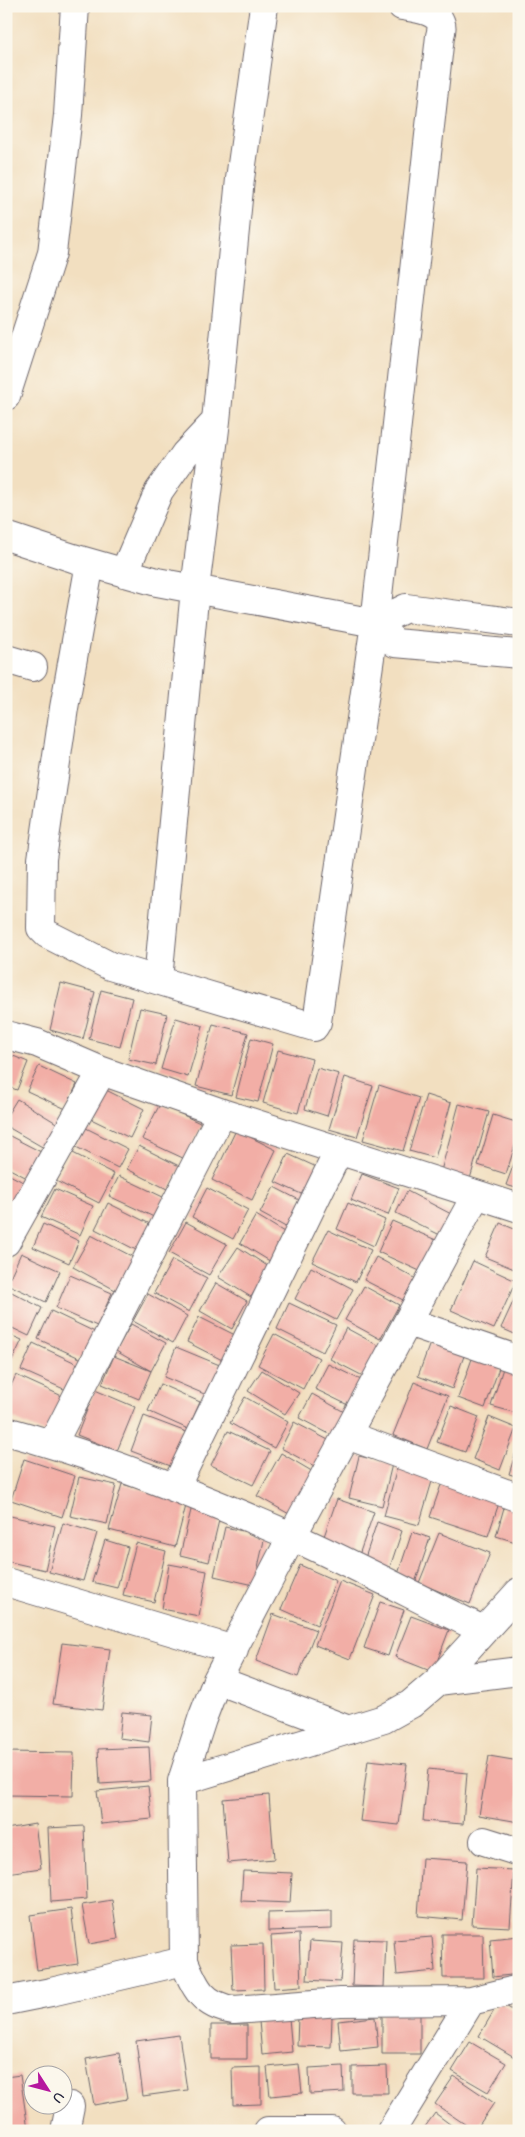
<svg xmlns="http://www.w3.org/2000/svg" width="525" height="2137" font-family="'Comic Neue',sans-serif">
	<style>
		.building { fill: #f2aea6 }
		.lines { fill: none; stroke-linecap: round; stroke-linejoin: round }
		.minor-casing { stroke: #6b646a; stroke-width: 30 }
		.minor { stroke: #fff; stroke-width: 28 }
	</style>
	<rect width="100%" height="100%" fill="#fbf7ec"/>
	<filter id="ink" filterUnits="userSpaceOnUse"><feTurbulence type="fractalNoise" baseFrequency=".02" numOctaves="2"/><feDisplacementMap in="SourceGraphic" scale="10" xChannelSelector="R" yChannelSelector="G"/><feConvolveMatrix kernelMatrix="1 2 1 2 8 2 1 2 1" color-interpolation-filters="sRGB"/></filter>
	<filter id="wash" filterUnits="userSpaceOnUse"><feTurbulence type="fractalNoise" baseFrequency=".0096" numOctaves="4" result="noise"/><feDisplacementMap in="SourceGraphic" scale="20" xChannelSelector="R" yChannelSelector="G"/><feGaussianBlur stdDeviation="1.12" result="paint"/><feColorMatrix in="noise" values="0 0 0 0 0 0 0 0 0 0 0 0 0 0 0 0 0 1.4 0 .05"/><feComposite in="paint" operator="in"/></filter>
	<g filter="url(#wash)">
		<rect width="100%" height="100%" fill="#f2dfc0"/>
		<g id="blocks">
			<path class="building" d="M 61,983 L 95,992 L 83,1039 L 50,1030 Z
				M 101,990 L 132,998 L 120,1047 L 89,1039 Z
				M 140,1008 L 167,1014 L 156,1065 L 128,1059 Z
				M 176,1018 L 203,1026 L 188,1077 L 161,1069 Z
				M 213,1024 L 248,1033 L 231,1095 L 196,1086 Z
				M 251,1038 L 273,1044 L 258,1102 L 236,1097 Z
				M 278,1050 L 312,1059 L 298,1113 L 263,1103 Z
				M 6,1053 L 28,1062 L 17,1090 L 6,1086 Z
				M 39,1066 L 77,1084 L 66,1109 L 27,1091 Z
				M 317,1068 L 339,1074 L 327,1116 L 305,1109 Z
				M 345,1077 L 373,1086 L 357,1137 L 329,1129 Z
				M 379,1085 L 419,1098 L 403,1151 L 363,1140 Z
				M 106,1090 L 144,1109 L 130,1138 L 91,1119 Z
				M 426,1095 L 451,1103 L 435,1158 L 409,1151 Z
				M 17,1099 L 58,1124 L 44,1148 L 6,1126 L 6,1117 Z
				M 160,1104 L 202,1124 L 185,1159 L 142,1139 Z
				M 459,1104 L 489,1112 L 470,1179 L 441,1171 Z
				M 493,1115 L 519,1123 L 519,1133 L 506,1174 L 478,1165 Z
				M 86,1128 L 128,1149 L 118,1168 L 76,1147 Z
				M 236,1130 L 276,1150 L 252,1200 L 212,1180 Z
				M 6,1134 L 41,1152 L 27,1178 L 6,1167 Z
				M 139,1146 L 181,1167 L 169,1190 L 127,1169 Z
				M 519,1150 L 519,1189 L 506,1185 Z
				M 71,1152 L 114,1174 L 99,1203 L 56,1181 Z
				M 288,1154 L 323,1170 L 310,1198 L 275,1182 Z
				M 6,1173 L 23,1182 L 11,1206 L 6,1203 Z
				M 362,1174 L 399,1188 L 388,1215 L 351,1200 Z
				M 119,1176 L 165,1198 L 156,1218 L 109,1196 Z
				M 274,1187 L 307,1204 L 293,1231 L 260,1213 Z
				M 207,1188 L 248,1210 L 233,1239 L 192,1217 Z
				M 55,1189 L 93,1206 L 80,1235 L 41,1217 Z
				M 407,1191 L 453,1215 L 442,1236 L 396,1213 Z
				M 108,1203 L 154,1226 L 140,1252 L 95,1229 Z
				M 348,1203 L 385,1220 L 374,1246 L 337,1229 Z
				M 256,1215 L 289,1235 L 273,1263 L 240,1243 Z
				M 392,1221 L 436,1240 L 422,1272 L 378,1252 Z
				M 186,1222 L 227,1244 L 209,1275 L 169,1253 Z
				M 500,1223 L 519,1231 L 519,1271 L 485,1257 Z
				M 43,1224 L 79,1241 L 69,1263 L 33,1247 Z
				M 328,1230 L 371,1250 L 356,1282 L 312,1262 Z
				M 91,1235 L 137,1259 L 119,1292 L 73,1267 Z
				M 238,1247 L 269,1267 L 251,1297 L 218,1277 Z
				M 21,1253 L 60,1271 L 46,1302 L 7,1284 Z
				M 376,1257 L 415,1278 L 403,1300 L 364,1280 Z
				M 172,1260 L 207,1278 L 189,1312 L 154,1293 Z
				M 473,1261 L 516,1281 L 494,1329 L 451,1310 Z
				M 311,1267 L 353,1289 L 336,1320 L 295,1299 Z
				M 70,1275 L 112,1293 L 97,1326 L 56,1308 Z
				M 216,1283 L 247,1301 L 232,1329 L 200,1311 Z
				M 364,1286 L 399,1305 L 380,1339 L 345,1320 Z
				M 6,1289 L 42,1308 L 29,1336 L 6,1325 Z
				M 519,1289 L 519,1336 L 501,1328 Z
				M 148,1294 L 187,1316 L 173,1343 L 133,1321 Z
				M 289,1303 L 336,1325 L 323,1352 L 277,1329 Z
				M 51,1311 L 95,1332 L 82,1359 L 38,1339 Z
				M 199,1317 L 241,1338 L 228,1363 L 187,1342 Z
				M 131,1324 L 166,1343 L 151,1371 L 116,1351 Z
				M 346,1328 L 381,1347 L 365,1377 L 330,1359 Z
				M 6,1333 L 22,1340 L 9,1367 L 6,1366 Z
				M 274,1334 L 319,1358 L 303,1389 L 258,1365 Z
				M 33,1343 L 78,1364 L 66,1390 L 21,1370 Z
				M 430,1343 L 464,1356 L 452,1389 L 418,1376 Z
				M 176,1347 L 222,1366 L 209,1396 L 164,1377 Z
				M 114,1356 L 151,1371 L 139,1399 L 102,1384 Z
				M 473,1356 L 500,1365 L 485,1408 L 458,1398 Z
				M 328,1364 L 363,1381 L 350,1406 L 315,1389 Z
				M 504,1365 L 519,1370 L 519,1404 L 516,1413 L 491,1406 Z
				M 262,1370 L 299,1393 L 285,1414 L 248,1391 Z
				M 16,1375 L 62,1396 L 45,1433 L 6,1415 L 6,1396 Z
				M 414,1382 L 448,1396 L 427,1449 L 393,1435 Z
				M 160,1384 L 200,1402 L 188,1429 L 148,1411 Z
				M 95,1390 L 135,1407 L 117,1451 L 77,1435 Z
				M 312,1394 L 348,1414 L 335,1437 L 299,1418 Z
				M 245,1397 L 288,1422 L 274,1448 L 230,1423 Z
				M 451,1406 L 479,1417 L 465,1452 L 437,1442 Z
				M 144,1416 L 189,1433 L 176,1468 L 131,1451 Z
				M 489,1417 L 516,1428 L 500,1470 L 473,1459 Z
				M 294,1422 L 332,1442 L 318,1468 L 281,1448 Z
				M 228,1431 L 270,1451 L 253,1485 L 211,1465 Z
				M 518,1445 L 519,1445 L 519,1477 L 509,1474 Z
				M 281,1453 L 315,1473 L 291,1515 L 257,1496 Z
				M 359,1456 L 392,1464 L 382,1506 L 349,1498 Z
				M 24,1459 L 75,1476 L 62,1517 L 11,1500 Z
				M 397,1468 L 433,1478 L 419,1525 L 384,1516 Z
				M 79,1477 L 116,1485 L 107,1524 L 70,1516 Z
				M 442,1482 L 500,1500 L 488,1536 L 430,1517 Z
				M 122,1484 L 187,1502 L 175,1547 L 109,1530 Z
				M 337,1499 L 374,1512 L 359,1555 L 322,1542 Z
				M 505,1504 L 519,1507 L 519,1543 L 496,1536 Z
				M 192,1506 L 221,1512 L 209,1562 L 180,1555 Z
				M 6,1515 L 55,1526 L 45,1570 L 6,1561 Z
				M 377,1522 L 402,1531 L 389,1570 L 364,1561 Z
				M 63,1523 L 97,1533 L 83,1581 L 49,1572 Z
				M 225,1527 L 265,1536 L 254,1585 L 214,1576 Z
				M 412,1532 L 430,1538 L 414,1586 L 396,1580 Z
				M 439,1533 L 490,1553 L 470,1604 L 419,1583 Z
				M 105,1540 L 128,1547 L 117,1588 L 92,1582 Z
				M 136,1543 L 166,1551 L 154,1602 L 123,1595 Z
				M 169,1564 L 207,1571 L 199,1616 L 162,1609 Z
				M 300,1565 L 336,1581 L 317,1625 L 281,1609 Z
				M 340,1581 L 375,1595 L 350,1659 L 315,1645 Z
				M 380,1602 L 404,1610 L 388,1656 L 364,1648 Z
				M 273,1614 L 316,1630 L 298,1677 L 256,1661 Z
				M 411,1616 L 449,1630 L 433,1672 L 395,1657 Z
				M 62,1643 L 110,1649 L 102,1710 L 53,1704 Z
				M 516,1692 L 519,1692 L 519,1749 L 515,1749 Z
				M 122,1712 L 152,1715 L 149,1742 L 119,1738 Z
				M 149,1747 L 151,1781 L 100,1784 L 98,1749 Z
				M 6,1752 L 74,1753 L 73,1796 L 6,1795 Z
				M 489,1756 L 519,1761 L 519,1822 L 479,1815 Z
				M 368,1760 L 407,1764 L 399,1825 L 360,1821 Z
				M 428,1769 L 467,1773 L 463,1824 L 423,1821 Z
				M 148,1786 L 152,1819 L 101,1824 L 97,1791 Z
				M 269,1795 L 274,1859 L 228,1863 L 223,1799 Z
				M 35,1824 L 41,1868 L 7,1873 L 6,1829 Z
				M 84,1826 L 87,1899 L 51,1902 L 48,1828 Z
				M 422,1858 L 467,1861 L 462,1920 L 418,1916 Z
				M 476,1868 L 514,1870 L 510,1927 L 472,1925 Z
				M 243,1871 L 292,1873 L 290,1903 L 241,1901 Z
				M 112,1900 L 118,1939 L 89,1944 L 82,1905 Z
				M 71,1909 L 78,1964 L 37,1970 L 30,1915 Z
				M 332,1911 L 332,1929 L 268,1931 L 268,1913 Z
				M 299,1934 L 301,1986 L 274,1988 L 271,1936 Z
				M 442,1934 L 483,1934 L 484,1978 L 443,1978 Z
				M 519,1936 L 519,1974 L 493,1977 L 490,1939 Z
				M 432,1937 L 435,1971 L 397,1975 L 394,1940 Z
				M 354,1939 L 386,1940 L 384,1987 L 352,1986 Z
				M 310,1941 L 343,1943 L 340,1982 L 307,1980 Z
				M 263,1944 L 264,1989 L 233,1990 L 231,1945 Z
				M 499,2002 L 519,2014 L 519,2053 L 516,2058 L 479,2036 Z
				M 382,2013 L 420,2013 L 420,2054 L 382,2054 Z
				M 298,2016 L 332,2017 L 331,2047 L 297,2046 Z
				M 375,2017 L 378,2047 L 341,2051 L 338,2021 Z
				M 289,2018 L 292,2052 L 262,2055 L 259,2021 Z
				M 211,2025 L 247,2025 L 247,2059 L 211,2059 Z
				M 179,2035 L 187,2090 L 143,2096 L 136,2041 Z
				M 470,2042 L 506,2063 L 488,2092 L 452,2071 Z
				M 119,2053 L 127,2099 L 94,2105 L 86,2059 Z
				M 299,2064 L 302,2093 L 270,2096 L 267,2067 Z
				M 343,2066 L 344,2092 L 310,2094 L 309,2068 Z
				M 387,2066 L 388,2093 L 352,2093 L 352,2067 Z
				M 261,2067 L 261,2104 L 233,2105 L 232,2068 Z
				M 20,2075 L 28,2129 L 6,2131 L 6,2077 Z
				M 454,2076 L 494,2103 L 475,2131 L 435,2104 Z
				M 435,2113 L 459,2131 L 422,2131 Z"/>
		</g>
	</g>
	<g filter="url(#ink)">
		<use href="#blocks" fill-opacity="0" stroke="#6b646a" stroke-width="1"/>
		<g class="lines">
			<g class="minor-casing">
				<path id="minor" d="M 6,396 L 52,253 L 68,115 L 75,6
					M 6,536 L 73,558 L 157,582 L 375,623 L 395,643 L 519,654
					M 90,563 L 64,708 L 42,859 L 41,928 L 47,934 L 110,966 L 314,1027 L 317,1022 L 375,623 L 440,36 C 441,33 442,27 441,24 C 438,10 413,8 402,6
					M 124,573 L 159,491 L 185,454 L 216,421
					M 375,623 L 406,608 L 519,623
					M 6,659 L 33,667
					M 158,980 L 195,589 L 216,421 L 240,179 L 264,6
					M 6,1035 L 37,1043 L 102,1071 L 222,1113 L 519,1208
					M 476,1195 L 292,1536 L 217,1680 L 202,1719 L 182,1781 L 184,1961 C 195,1988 203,2006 234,2010 L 340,2002 L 471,2001 L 519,1989
					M 6,1242 L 102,1071
					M 408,1322 L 519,1360
					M 6,1431 C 103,1457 200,1496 291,1536 C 356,1565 419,1599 483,1630
					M 347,1435 L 519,1498
					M 53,1443 L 222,1113
					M 175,1488 L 338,1152
					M 6,1582 L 234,1650
					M 217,1680 L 349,1730
					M 438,1681 L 519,1671
					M 182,1781 L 384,1719 L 411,1704 L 438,1681 L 519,1592
					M 484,1841 L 519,1852
					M 6,2001 L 51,1992 L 184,1961
					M 65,2131 L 70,2106
					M 268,2131 L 332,2131
					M 391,2131 L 471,2001"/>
			</g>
			<use href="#minor" class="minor"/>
		</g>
	</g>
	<rect width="525" height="2137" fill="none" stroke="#fbf7ec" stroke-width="25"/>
	<g transform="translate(48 2090) rotate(126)"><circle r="24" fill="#fbf7ec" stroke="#a4a2a5"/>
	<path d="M0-4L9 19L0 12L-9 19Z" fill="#b5179e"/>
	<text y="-8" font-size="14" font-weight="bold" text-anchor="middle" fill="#22223b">U</text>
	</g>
</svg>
